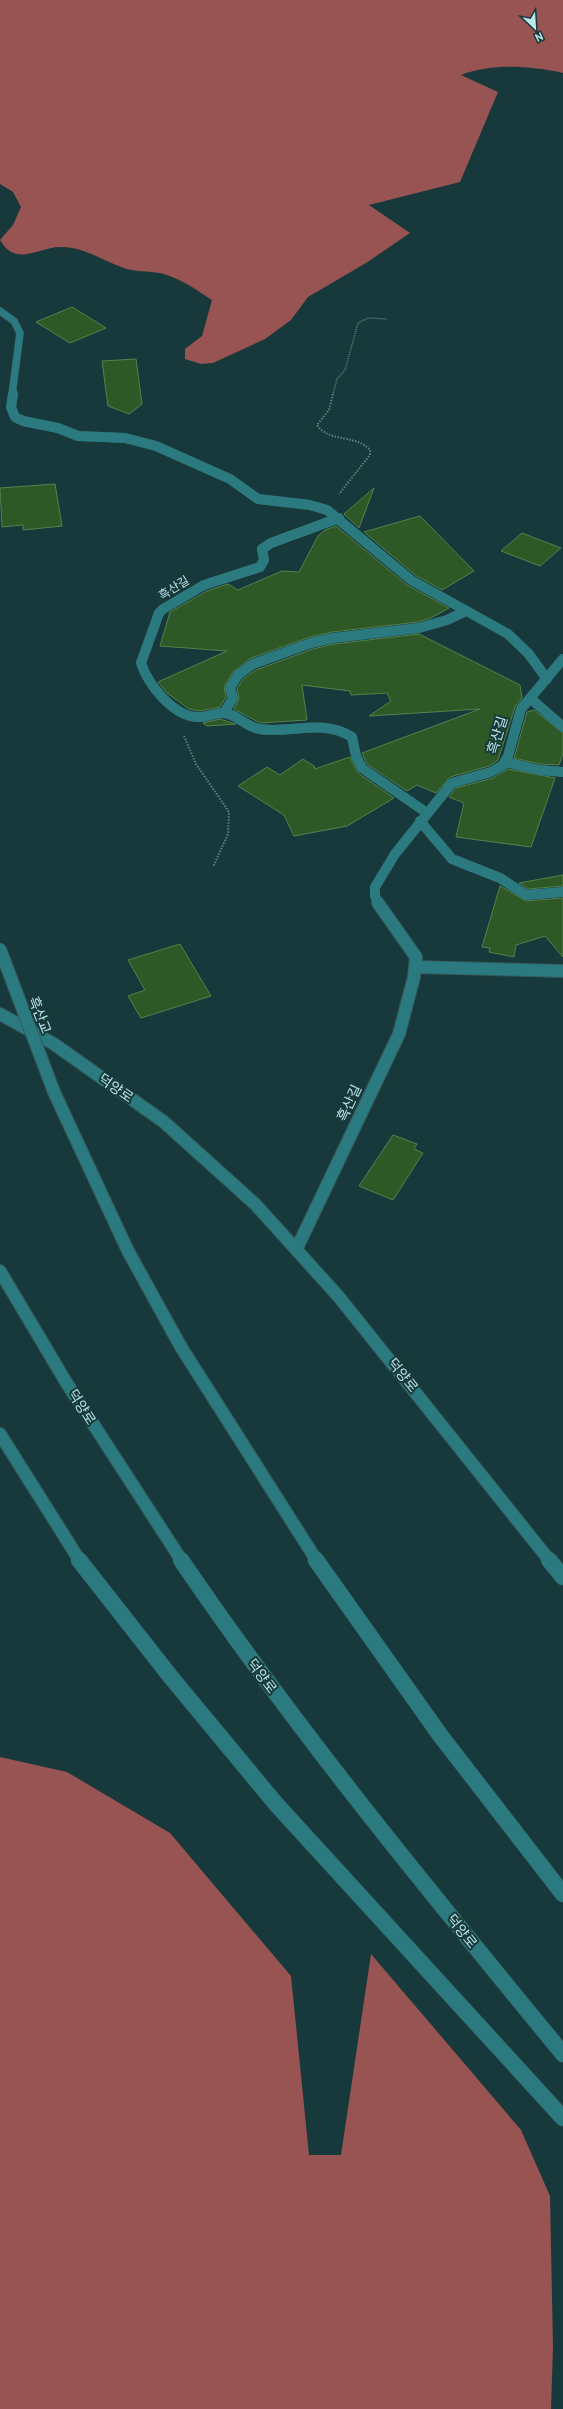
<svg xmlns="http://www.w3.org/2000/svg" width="563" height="2409" font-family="'PT Sans','Noto Sans KR',sans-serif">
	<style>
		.forest { fill: #985353 }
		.building { fill: #2e5826; stroke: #54824c }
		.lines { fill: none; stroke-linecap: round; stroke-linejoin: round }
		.lane-far2-casing { stroke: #34585a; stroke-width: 8 }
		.lane-far1-casing { stroke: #34585a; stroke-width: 10 }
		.lane-casing { stroke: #34585a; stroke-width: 14 }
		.secondary-far1-casing { stroke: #34585a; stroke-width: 14 }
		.secondary-casing { stroke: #34585a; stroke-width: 17 }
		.path-far1 { stroke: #5a8183; stroke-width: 1.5; stroke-dasharray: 1 1; stroke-linecap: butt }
		.path { stroke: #5a8183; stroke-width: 2; stroke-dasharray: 1.5 1.5; stroke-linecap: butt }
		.lane-far2 { stroke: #2a7a7f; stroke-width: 7 }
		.lane-far1 { stroke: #2a7a7f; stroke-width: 10 }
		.lane { stroke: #2a7a7f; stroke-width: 12 }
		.secondary-far1 { stroke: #2a7a7f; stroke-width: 12 }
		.secondary { stroke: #2a7a7f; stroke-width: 16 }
		.secondary-bridge-casing { stroke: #34585a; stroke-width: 14; stroke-linecap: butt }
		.secondary-bridge { stroke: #2a7a7f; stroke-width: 12 }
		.labels { text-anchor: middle; stroke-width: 4; stroke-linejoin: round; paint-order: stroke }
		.far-street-label { font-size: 12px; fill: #b9e7ea; stroke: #18393b }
		.street-label { font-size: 14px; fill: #b9e7ea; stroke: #18393b }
	</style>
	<rect width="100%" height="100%" fill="#18393b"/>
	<path class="forest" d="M 0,0 L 563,0 L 563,73 C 530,66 493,63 461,75 L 498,92 L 460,182 L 369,205 L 410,233 L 366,263 L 308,297 L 291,320 L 265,339 L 213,363 L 201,364 L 185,359 L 185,349 L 202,336 L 212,300 C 197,290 178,277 160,273 C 148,271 135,272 124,268 C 103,261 86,248 63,247 C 40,245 17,269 0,240 L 13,225 L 21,207 L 13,192 L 0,184 Z
		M 0,1757 L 67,1772 L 170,1833 L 291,1976 L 309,2155 L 341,2155 L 371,1954 L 521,2130 L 550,2196 L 553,2347 L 551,2409 L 0,2409 Z"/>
	<path class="building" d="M 72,307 L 106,328 L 70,343 L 36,322 Z
		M 136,359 L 142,404 L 129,414 L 108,406 L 102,361 Z
		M 55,484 L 62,526 L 23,530 L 23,525 L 2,527 L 0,488 Z
		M 374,488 L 359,528 L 344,514 Z
		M 420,516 L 474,571 L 442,590 L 415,575 L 364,532 Z
		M 336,526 L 407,585 L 449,608 L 431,618 L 418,622 L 332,632 L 310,637 L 251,658 L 233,672 L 224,687 L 226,697 L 220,707 L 199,711 L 189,709 L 167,693 L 158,682 L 227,651 L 160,646 L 170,612 L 207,591 L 228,584 L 238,590 L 282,571 L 299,572 L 318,536 L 325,530 Z
		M 522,533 L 561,548 L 540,566 L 501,551 Z
		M 419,634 L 520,685 L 522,698 L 515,707 L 498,760 L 489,766 L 450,777 L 436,793 L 417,785 L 407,791 L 367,764 L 362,753 L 480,709 L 369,716 L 391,701 L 387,693 L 351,695 L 350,691 L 302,685 L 307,720 L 260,723 L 234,709 L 239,699 L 237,689 L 243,679 L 256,670 L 313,649 L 334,644 Z
		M 534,710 L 563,733 L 563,753 L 559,765 L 540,764 L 514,758 L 527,712 Z
		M 220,719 L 236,724 L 207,726 L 203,723 Z
		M 350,757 L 358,773 L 394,798 L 347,826 L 294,836 L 284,815 L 238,786 L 267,767 L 280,775 L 303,759 L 314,766 L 315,769 Z
		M 508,769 L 555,778 L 531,847 L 456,837 L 464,803 L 449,797 L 456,788 L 493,778 Z
		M 563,875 L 563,886 L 528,889 L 519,883 Z
		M 500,886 L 526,901 L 563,898 L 563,957 L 545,936 L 516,945 L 514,957 L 489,952 L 490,948 L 482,947 Z
		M 180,944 L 211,996 L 141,1018 L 128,996 L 145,990 L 128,960 Z
		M 393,1135 L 417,1144 L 414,1149 L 423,1153 L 393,1200 L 359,1186 Z"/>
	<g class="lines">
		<g class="lane-far2-casing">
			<path id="lane-far2" d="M 0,311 L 14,321 L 20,333 L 12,395"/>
		</g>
		<g class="lane-far1-casing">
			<path id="lane-far1" d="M 13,394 L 11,407 L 15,417 L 23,421 L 58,428 L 78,436 L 125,438 L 156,446 L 230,479 L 258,499 L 310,505 L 327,510 L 411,580 L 508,634 L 528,653 L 547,679
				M 339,518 L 271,543 L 262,549 L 264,560 L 260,567 L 204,585 L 163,609 L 159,613 L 141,663 C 148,684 172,715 196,717 C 205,718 214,713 223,713 C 236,713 246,727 259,729 C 291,734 322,718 352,737 L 356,756 L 362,768 L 427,813
				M 530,698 L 563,727
				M 224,713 L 233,698 L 230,688 L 238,675 L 253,664 L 311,643 L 333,638 L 419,628 L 447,620 L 466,611
				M 506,762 L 539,770 L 563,772
				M 420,821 L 452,859 L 500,878 L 526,895 L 563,892
				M 379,904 L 375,896 L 375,887 L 395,854 L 452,783 L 491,772 L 503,765 L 508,756 L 521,709 L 563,659"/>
		</g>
		<g class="lane-casing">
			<path id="lane" d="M 416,967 L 563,971
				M 297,1248 L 399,1034 L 414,977 L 416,957 L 378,903"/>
		</g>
		<g class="secondary-far1-casing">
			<path id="secondary-far1" d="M 0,1014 L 54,1044 L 164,1122 L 255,1204 L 339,1297 L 550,1561
				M 54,1092 L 128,1251 L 181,1347 L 317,1561
				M 0,1271 L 66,1382 L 182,1561
				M 0,1434 L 80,1561"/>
		</g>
		<g class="secondary-casing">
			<path id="secondary" d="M 79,1560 L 170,1676 L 276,1804 L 563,2118
				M 181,1560 C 298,1732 431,1893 563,2054
				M 316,1560 L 440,1735 L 563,1894
				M 549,1560 L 563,1577"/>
		</g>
		<path class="path-far1" d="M 333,395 L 337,379 L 345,370 L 358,323 L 368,318 L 387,319"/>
		<path class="path" d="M 333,394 L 329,410 L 317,425 C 329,443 356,434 370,450 L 370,455 L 339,494
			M 184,736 L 196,764 L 229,812 L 228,834 L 213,867"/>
		<use href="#lane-far2" class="lane-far2"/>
		<use href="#lane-far1" class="lane-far1"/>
		<use href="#lane" class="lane"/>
		<use href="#secondary-far1" class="secondary-far1"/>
		<use href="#secondary" class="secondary"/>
		<g class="secondary-bridge-casing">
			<path id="secondary-bridge" d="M 0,949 L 54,1092"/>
		</g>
		<use href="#secondary-bridge" class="secondary-bridge"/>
	</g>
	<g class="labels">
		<g class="far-street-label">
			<text transform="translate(174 588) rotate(-32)" y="4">흑산길</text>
		</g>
		<g class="street-label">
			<text transform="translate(497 735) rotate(-73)" y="5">흑산길</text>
			<text transform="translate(40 1015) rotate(69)" y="5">흑산교</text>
			<text transform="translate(116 1088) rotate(35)" y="5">덕양로</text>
			<text transform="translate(349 1103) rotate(-65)" y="5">흑산길</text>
			<text transform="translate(403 1375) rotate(51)" y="5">덕양로</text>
			<text transform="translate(82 1407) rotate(58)" y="5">덕양로</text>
			<text transform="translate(262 1676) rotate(53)" y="5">덕양로</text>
			<text transform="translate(462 1931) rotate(51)" y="5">덕양로</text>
		</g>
	</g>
	<g transform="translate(535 28) rotate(155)" stroke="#18393b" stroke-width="3" paint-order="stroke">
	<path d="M0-3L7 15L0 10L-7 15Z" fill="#b9e7ea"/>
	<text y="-6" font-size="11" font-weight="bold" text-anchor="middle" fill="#b9e7ea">N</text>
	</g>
</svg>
